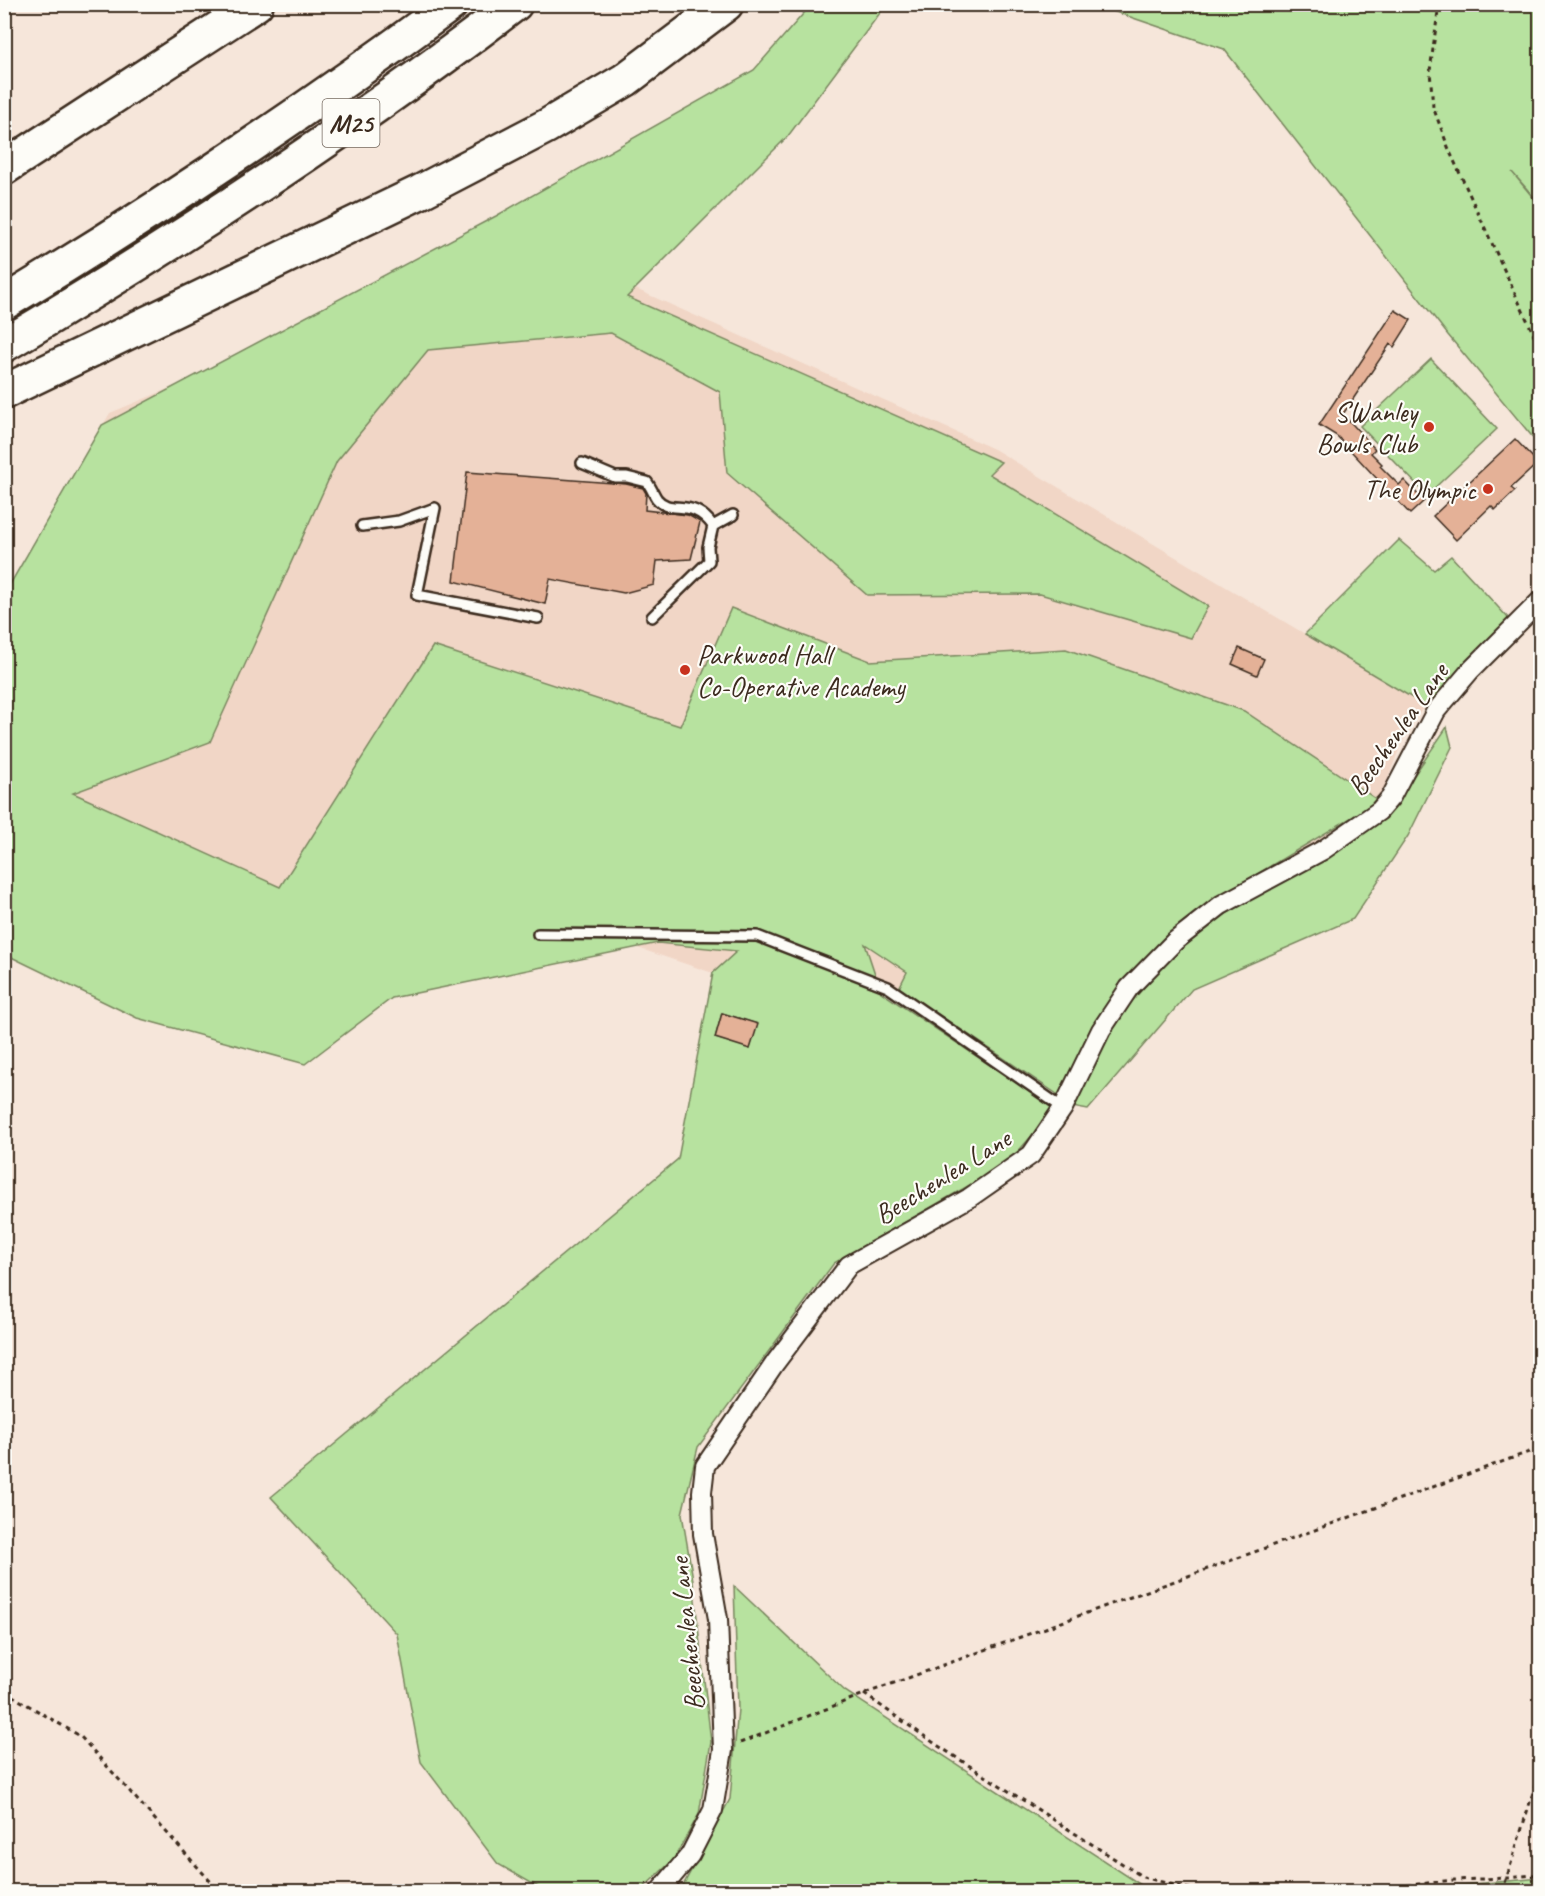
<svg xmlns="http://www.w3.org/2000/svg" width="1545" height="1896" font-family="Caveat,sans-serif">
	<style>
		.built { fill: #f1d6c6 }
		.green { fill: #b7e29f; stroke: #79865e; stroke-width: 1.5; fill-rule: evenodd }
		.building { fill: #e4b197; stroke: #3b2a1e; stroke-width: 1.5 }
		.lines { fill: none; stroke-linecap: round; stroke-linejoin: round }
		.service-casing { stroke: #3b2a1e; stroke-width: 14 }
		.minor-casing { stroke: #3b2a1e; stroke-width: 22 }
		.motorway-casing { stroke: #3b2a1e; stroke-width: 38 }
		.path { stroke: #3b2a1e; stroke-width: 3; stroke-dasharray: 4.5 4.5; stroke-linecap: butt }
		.service { stroke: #fdfcf7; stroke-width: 9 }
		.minor { stroke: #fdfcf7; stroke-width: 18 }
		.motorway { stroke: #fdfcf7; stroke-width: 33 }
		.poi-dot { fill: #c8321e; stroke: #fdfcf7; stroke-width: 2 }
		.labels { text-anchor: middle; stroke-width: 4.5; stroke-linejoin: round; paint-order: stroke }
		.shield { fill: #fdfcf7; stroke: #75695f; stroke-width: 1.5 }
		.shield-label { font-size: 27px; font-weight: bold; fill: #3b2a1e }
		.poi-label { font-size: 28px; fill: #3b2a1e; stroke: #fdfcf7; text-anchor: end }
		.street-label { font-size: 28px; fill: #3b2a1e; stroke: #fdfcf7 }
	</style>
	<rect width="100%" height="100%" fill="#f6e6da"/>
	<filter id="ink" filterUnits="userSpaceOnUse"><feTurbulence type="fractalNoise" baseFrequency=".0167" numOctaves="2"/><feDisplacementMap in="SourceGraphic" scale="12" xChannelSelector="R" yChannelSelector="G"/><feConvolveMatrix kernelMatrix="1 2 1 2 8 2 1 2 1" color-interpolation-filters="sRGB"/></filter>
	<g filter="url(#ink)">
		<path class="built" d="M 526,240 L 994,449 L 1426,706 L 1409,724 L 1379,801 L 1362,818 L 1173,937 L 1060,1096 L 889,981 L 738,951 L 713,973 L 635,947 L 392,998 L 305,1064 L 137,1018 L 5,954 L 5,594 L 110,413 Z"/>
		<path class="green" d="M 811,5 L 886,5 L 788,136 L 627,297 L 1001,462 L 989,474 L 1208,606 L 1191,638 L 1040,594 L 867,595 L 727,473 L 720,392 L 611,333 L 428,350 L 337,461 L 210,742 L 73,793 L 280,887 L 433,646 L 680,726 L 731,608 L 870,661 L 1066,649 L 1244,711 L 1379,801 L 1215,899 L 1122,988 L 1060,1096 L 899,988 L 907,972 L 865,944 L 881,992 L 1055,1109 L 1008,1163 L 834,1263 L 698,1447 L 682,1514 L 692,1573 L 711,1742 L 699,1814 L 673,1860 L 640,1891 L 545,1891 L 498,1864 L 421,1762 L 397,1634 L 271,1497 L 678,1159 L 713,973 L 737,951 L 658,943 L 392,998 L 305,1064 L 137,1018 L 5,954 L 5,593 L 102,425 L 496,216 L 754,70 ZM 722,1013 L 757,1024 L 750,1048 L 715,1038 Z
			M 1095,5 L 1540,5 L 1540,204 L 1512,172 L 1540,206 L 1540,446 L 1448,335 L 1224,49 Z
			M 1431,359 L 1497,429 L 1427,495 L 1360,426 Z
			M 1399,540 L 1434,570 L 1451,556 L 1509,619 L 1426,706 L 1305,634 Z
			M 1447,727 L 1452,747 L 1408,836 L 1353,919 L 1192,989 L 1088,1110 L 1072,1107 L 1112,1025 L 1183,941 L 1389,812 Z
			M 734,1586 L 845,1691 L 1147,1889 L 1207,1891 L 680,1891 L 730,1799 L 738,1709 Z
			M 1540,1878 L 1540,1891 L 1390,1891 L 1520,1880 Z"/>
		<path class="building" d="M 1395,310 L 1411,320 L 1394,347 L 1390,344 L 1343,414 L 1375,449 L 1371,453 L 1382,464 L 1380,466 L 1399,485 L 1404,480 L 1424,501 L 1410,514 L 1337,436 L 1319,425 Z
			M 1515,439 L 1538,463 L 1511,488 L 1515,491 L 1495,510 L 1491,506 L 1456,540 L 1433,516 Z
			M 467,472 L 626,484 L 643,488 L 646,493 L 645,510 L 688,515 L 700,522 L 691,559 L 657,561 L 654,585 L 624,593 L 550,579 L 545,604 L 454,581 Z
			M 1239,648 L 1264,659 L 1257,675 L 1232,664 Z
			M 722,1013 L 758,1024 L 750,1049 L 715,1038 Z"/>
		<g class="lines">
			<g class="service-casing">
				<path id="service" d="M 582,463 L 615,477 L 627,477 L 647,482 C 651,487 654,495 657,499 C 671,516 692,496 713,526
					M 435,508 L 417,595 L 538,618
					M 362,526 L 399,521 L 435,508
					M 652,617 L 709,561 L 708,547 L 713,526 L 733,515
					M 538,934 L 757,936 L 888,987 L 1063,1108"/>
			</g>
			<g class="minor-casing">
				<path id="minor" d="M 659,1892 L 690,1855 L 713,1810 L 723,1750 L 718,1619 L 703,1534 L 702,1492 L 705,1466 L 775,1363 L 849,1265 L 969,1198 L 1031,1155 L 1063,1108 L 1101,1030 L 1129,988 L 1175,941 L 1221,905 L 1323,850 L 1379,811 L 1391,797 L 1436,711 L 1470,671 L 1540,601"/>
			</g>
			<g class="motorway-casing">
				<path id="motorway" d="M 4,168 L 256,4
					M 4,303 C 158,210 306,111 451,4
					M 4,345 C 180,241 352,129 515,4
					M 4,392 L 420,192 L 547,126 L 625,80 L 726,4"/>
			</g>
			<path class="path" d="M 1439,4 L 1430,71 L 1433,107 L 1450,152 L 1540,348
				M 4,1691 L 80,1736 L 220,1892
				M 864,1694 L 937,1745 L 1143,1877 L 1193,1890 L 1219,1892
				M 740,1743 L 864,1694 L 1540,1448
				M 1245,1892 L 1367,1890 L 1454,1880 L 1508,1878 L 1540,1874
				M 1505,1892 L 1505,1883 L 1540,1770"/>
			<use href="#service" class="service"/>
			<use href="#minor" class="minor"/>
			<use href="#motorway" class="motorway"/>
		</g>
	</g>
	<g class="poi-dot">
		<circle cx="1429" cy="427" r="6"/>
		<circle cx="1488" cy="489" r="6"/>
		<circle cx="685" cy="670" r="6"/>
	</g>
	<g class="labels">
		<rect class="shield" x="322.5" y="99" width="57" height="48" rx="4.5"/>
		<g class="shield-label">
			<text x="351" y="132">M25</text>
		</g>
		<g class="poi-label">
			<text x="1417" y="421">SWanley<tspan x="1417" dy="32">Bowls Club</tspan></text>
			<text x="1476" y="499">The Olympic</text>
			<text x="697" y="664" text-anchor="start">Parkwood Hall<tspan x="697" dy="32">Co-Operative Academy</tspan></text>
		</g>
		<g class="street-label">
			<text transform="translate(1397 729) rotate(-55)" y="10">Beechenlea Lane</text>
			<text transform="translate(942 1176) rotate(-32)" y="10">Beechenlea Lane</text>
			<text transform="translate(686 1634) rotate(-96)" y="10">Beechenlea Lane</text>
		</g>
	</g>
	<rect width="1545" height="1896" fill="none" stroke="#fdfcf7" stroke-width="24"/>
	<rect x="12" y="12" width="1521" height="1872" fill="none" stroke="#3b2a1e" stroke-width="2" filter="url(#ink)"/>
</svg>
